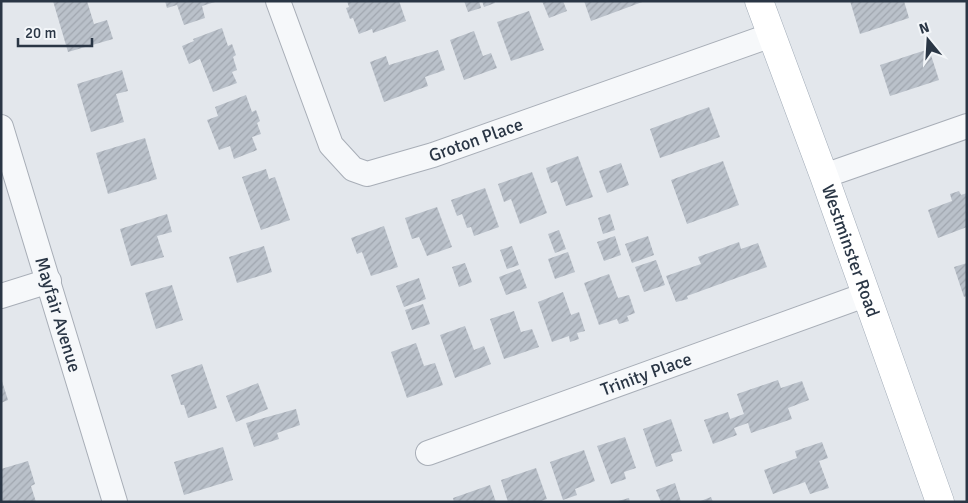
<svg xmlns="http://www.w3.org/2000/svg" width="968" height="503" font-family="Signika,sans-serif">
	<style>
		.building { fill: url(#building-hatch) }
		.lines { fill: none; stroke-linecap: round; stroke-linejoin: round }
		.minor-casing { stroke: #a8aeb7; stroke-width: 26 }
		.major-casing { stroke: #a2acb8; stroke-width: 29 }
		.minor { stroke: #f6f8fa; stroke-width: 24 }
		.major { stroke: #fff; stroke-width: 28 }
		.labels { text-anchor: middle; stroke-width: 5; stroke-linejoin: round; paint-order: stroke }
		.street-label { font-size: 18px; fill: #2a3645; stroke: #f3f6f9 }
	</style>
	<defs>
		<pattern id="building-hatch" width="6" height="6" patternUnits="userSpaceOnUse" patternTransform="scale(1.25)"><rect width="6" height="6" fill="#bac1ca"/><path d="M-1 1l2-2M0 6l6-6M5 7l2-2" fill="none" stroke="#a0a6af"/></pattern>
	</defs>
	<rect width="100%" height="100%" fill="#e3e7ec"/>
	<path class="building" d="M 53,1 L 87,1 L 94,24 L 107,20 L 113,39 L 68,52 Z
		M 165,1 L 215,1 L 215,2 L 202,6 L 205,18 L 184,25 L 177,5 L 167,8 Z
		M 347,1 L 399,1 L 406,21 L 373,33 L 372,29 L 359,34 L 353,18 L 350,19 L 346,8 L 349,7 Z
		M 464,1 L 479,1 L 481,8 L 468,12 Z
		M 482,1 L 494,1 L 495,3 L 484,7 Z
		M 542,1 L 563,1 L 567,11 L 549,18 Z
		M 584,1 L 645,1 L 591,21 Z
		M 850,1 L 904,1 L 909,18 L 860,34 Z
		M 529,11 L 544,50 L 511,61 L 497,22 Z
		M 222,28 L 228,46 L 232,44 L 236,55 L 233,57 L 237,70 L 232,72 L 237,83 L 213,92 L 200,59 L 189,64 L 182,46 L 194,41 L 193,39 Z
		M 474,31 L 483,56 L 491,53 L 497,68 L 464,80 L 450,40 Z
		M 929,49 L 939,80 L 890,96 L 880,65 Z
		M 438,50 L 445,70 L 425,77 L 428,86 L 384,102 L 370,62 L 386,56 L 389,65 Z
		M 122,70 L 128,91 L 116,94 L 124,122 L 91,132 L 77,84 Z
		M 246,95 L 252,112 L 256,110 L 260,121 L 257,123 L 261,134 L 252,137 L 257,150 L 234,159 L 230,146 L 219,150 L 207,120 L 218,116 L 215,107 Z
		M 709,107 L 720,137 L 660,158 L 650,129 Z
		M 145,138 L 157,179 L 108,194 L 96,153 Z
		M 578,156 L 593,197 L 566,206 L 557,181 L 551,183 L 546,168 Z
		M 723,161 L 739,205 L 687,224 L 671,180 Z
		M 621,163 L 629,185 L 607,193 L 599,171 Z
		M 266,169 L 269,179 L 275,177 L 290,220 L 261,230 L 242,177 Z
		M 532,172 L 547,213 L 520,224 L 511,199 L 504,202 L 498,184 Z
		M 485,188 L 499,227 L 474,236 L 471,227 L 467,228 L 462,214 L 457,216 L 451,200 Z
		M 959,191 L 961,195 L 967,193 L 967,227 L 938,238 L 928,210 L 952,201 L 950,194 Z
		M 437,207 L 452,247 L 427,256 L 419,237 L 412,239 L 405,218 Z
		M 167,214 L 172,232 L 157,236 L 164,257 L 131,266 L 120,229 Z
		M 610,214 L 615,230 L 603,234 L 598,218 Z
		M 384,226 L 398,267 L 371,276 L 362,252 L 357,254 L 351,238 Z
		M 559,230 L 566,249 L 555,253 L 548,234 Z
		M 615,236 L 621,255 L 604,261 L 597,242 Z
		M 648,236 L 654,255 L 632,263 L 625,244 Z
		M 739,242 L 741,249 L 758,243 L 767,267 L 687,296 L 688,299 L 676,302 L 666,276 L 701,264 L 698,257 Z
		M 264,246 L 272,272 L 237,283 L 229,257 Z
		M 512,246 L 519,265 L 507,269 L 500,250 Z
		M 568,252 L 575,272 L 555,279 L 548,259 Z
		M 656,260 L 665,285 L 644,292 L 635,267 Z
		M 465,263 L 472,282 L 459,287 L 452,267 Z
		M 967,263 L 967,296 L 964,297 L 954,267 Z
		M 520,269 L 527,288 L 506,295 L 499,277 Z
		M 609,274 L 618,298 L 629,295 L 635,313 L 627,316 L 629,321 L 619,324 L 617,319 L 599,325 L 584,283 Z
		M 419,278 L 426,299 L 404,307 L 396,286 Z
		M 172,285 L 183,320 L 156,329 L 145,293 Z
		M 563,292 L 571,315 L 579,312 L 585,331 L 577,333 L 579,339 L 570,342 L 569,336 L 552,342 L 538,302 Z
		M 423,304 L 430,324 L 412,330 L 405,310 Z
		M 514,311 L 521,332 L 532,329 L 539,347 L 504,359 L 490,319 Z
		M 465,326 L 474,350 L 484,346 L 491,364 L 455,378 L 440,335 Z
		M 416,343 L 424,366 L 435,363 L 443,385 L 407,398 L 391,352 Z
		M 202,364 L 217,408 L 188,418 L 184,405 L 181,405 L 171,375 Z
		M 1,378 L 8,400 L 1,403 Z
		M 778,380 L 781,388 L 802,381 L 809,400 L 788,408 L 792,419 L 751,433 L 748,423 L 734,428 L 737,435 L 713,444 L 704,420 L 728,412 L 730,419 L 744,414 L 737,394 Z
		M 258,383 L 268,409 L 236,422 L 226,396 Z
		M 296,409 L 300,425 L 277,433 L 279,439 L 254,447 L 246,423 Z
		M 671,419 L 682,451 L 671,454 L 673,461 L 656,467 L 643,429 Z
		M 625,437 L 636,468 L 624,472 L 626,479 L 611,484 L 597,446 Z
		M 822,442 L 828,458 L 819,461 L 829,488 L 810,494 L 805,482 L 773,494 L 764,470 L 797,458 L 795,451 Z
		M 223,447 L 233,480 L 184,495 L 174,462 Z
		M 584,450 L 595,481 L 575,489 L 577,495 L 563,500 L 550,462 Z
		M 28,461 L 35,484 L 31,486 L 36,502 L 1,502 L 1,469 Z
		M 536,468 L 547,499 L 538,502 L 508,502 L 501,480 Z
		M 675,483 L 681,502 L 661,502 L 656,490 Z
		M 490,485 L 496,502 L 454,502 L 453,498 Z
		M 711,497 L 713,502 L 698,502 Z
		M 629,498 L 630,502 L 618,502 L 618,501 Z"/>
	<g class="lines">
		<g class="minor-casing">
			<g id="minor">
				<path id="s1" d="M 278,1 L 331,145 L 353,169 L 367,174 L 433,155 L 772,35"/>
				<path id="s2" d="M 1,127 L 115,502"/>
				<path d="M 824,176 L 967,126"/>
				<path d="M 1,296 L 49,281"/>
				<path id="s3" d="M 428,453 L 865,295"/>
			</g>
		</g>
		<g class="major-casing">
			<g id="major">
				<path id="s4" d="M 759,1 L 824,176 L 940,502"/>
			</g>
		</g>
		<use href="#minor" class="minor"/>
		<use href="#major" class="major"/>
	</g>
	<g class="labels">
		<g class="street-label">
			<text dy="6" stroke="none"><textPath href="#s1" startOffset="315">Groton Place</textPath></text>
			<text dy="6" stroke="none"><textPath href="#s4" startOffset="266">Westminster Road</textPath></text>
			<text dy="6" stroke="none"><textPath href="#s2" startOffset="196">Mayfair Avenue</textPath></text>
			<text dy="6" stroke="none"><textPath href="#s3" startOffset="232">Trinity Place</textPath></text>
		</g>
	</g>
	<rect width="968" height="503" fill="none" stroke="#2a3645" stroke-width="5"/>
	<g transform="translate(928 40) rotate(342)" stroke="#f3f6f9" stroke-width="4" paint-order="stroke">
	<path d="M0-4L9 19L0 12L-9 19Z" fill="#2a3645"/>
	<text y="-8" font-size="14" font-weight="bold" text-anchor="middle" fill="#2a3645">N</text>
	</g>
	<path d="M18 38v8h74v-8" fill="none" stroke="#2a3645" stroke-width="2.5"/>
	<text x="25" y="38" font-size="15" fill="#2a3645" stroke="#f3f6f9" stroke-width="4" paint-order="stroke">20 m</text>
</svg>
